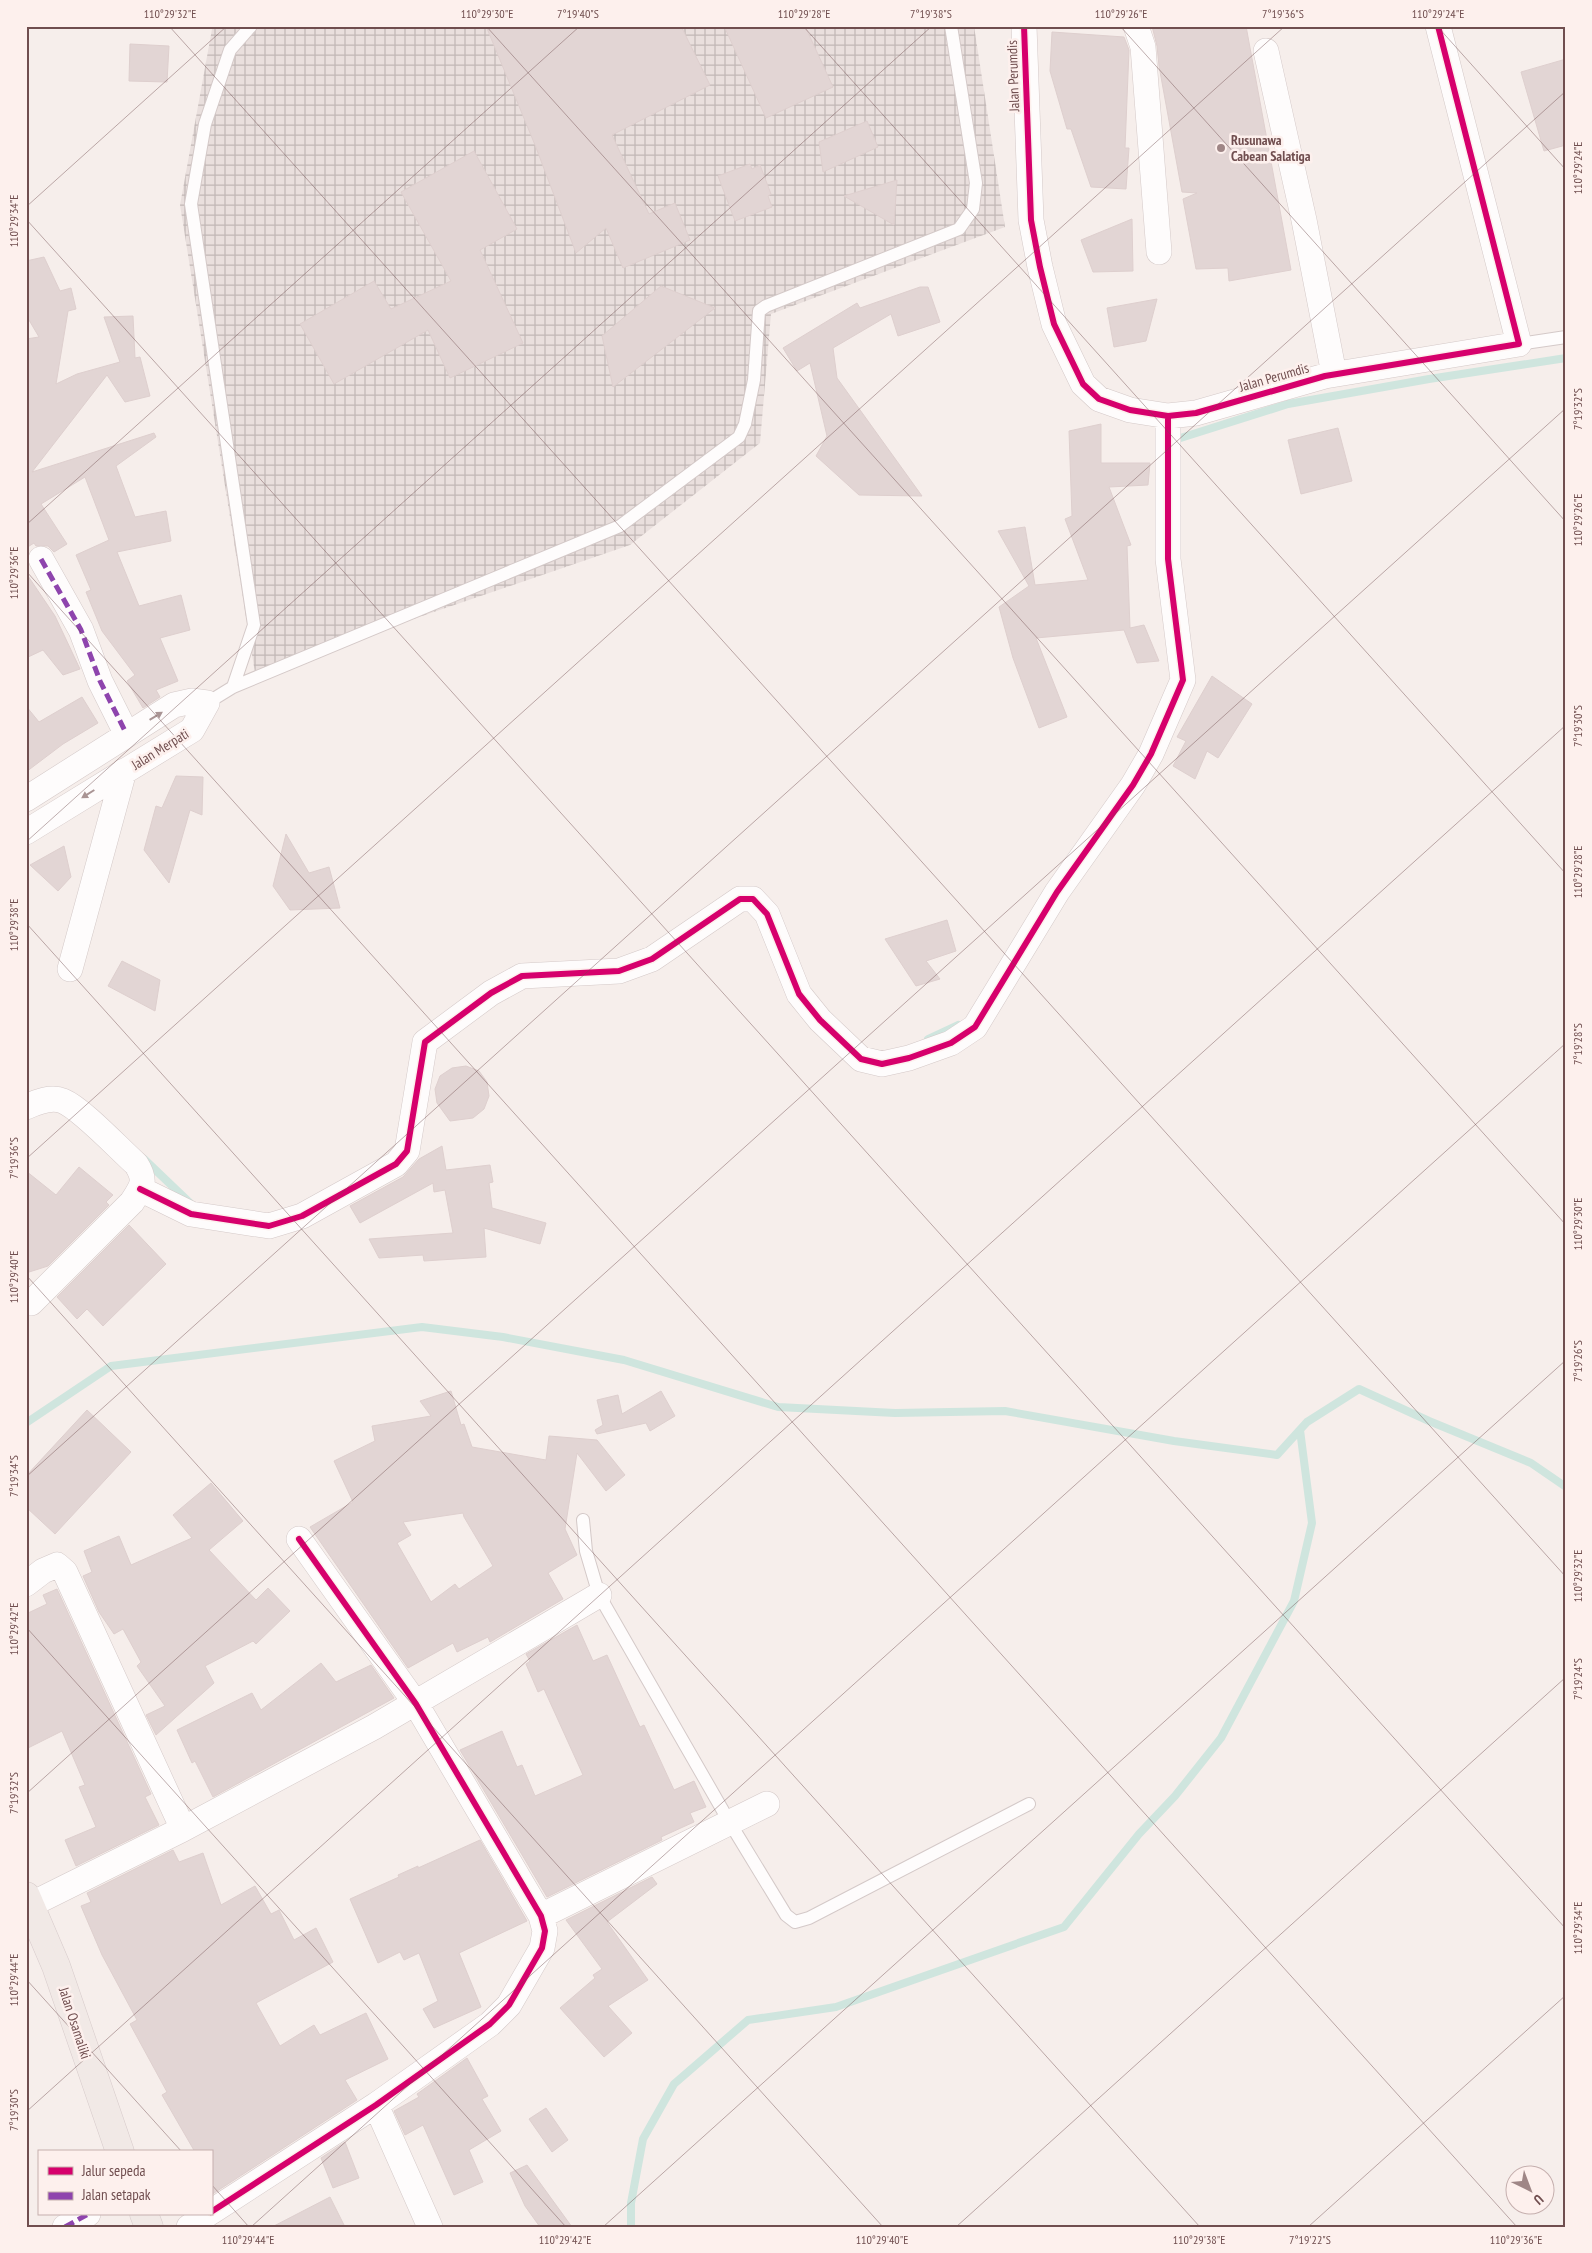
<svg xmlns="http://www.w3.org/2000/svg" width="1592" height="2253" font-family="'PT Sans Narrow',sans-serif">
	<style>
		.industrial { fill: url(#industrial-grid) }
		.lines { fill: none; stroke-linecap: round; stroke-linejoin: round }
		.stream { stroke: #cfe5de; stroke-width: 8 }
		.building { fill: #e2d5d4; stroke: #decfce; fill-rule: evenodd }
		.lane-casing { stroke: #d4c9c8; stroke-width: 14 }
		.street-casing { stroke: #d4c9c8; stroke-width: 26 }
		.primary-casing { stroke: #d7cbcb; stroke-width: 29 }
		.lane { stroke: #fefcfc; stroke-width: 12 }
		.street { stroke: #fefcfc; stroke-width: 25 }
		.primary { stroke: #f1e9e6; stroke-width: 28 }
		.quiet { stroke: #8e44ad; stroke-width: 5; stroke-dasharray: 10 5; stroke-linecap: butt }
		.cycleway-casing { stroke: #fdf0ed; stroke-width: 9 }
		.cycleway { stroke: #d6006c; stroke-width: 6 }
		.oneway { fill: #a99494 }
		.ticks { fill: none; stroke: #704e4f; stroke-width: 1; stroke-opacity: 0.45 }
		.poi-dot { fill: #9f8686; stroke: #fdf0ed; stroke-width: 2 }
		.labels { text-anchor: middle; stroke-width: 5; stroke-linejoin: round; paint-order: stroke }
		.street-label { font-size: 14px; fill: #704e4f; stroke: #fdf0ed }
		.poi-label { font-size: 14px; font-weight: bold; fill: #704e4f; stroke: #fdf0ed; text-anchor: start }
		.neatline { fill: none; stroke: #704e4f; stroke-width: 2 }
		.ticks-label { font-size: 12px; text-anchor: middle; fill: #704e4f }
	</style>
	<defs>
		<pattern id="industrial-grid" width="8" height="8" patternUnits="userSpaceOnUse" patternTransform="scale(1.25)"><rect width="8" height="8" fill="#e9dfdd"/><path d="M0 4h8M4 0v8" fill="none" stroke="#c1b7b6"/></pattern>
	</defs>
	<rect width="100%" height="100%" fill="#f6eeeb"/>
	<path class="industrial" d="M 217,26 L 974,26 L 1005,227 L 771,314 L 760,443 L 630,545 L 255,673 L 180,205 L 212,29 Z"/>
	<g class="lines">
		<path class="stream" d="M 1171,441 L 1288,404 L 1429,379 L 1566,358
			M 928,1039 L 958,1025
			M 144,1159 L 190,1203
			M 26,1423 L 111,1366 L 422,1327 L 503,1337 L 624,1360 L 778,1407 L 895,1413 L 1005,1411 L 1174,1441 L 1277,1455 L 1307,1422 L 1359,1389 L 1429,1421 L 1531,1463 L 1566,1487
			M 631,2227 L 631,2203 L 643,2139 L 674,2084 L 748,2020 L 836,2007 L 1064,1927 L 1139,1834 L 1175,1796 L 1221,1738 L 1294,1601 L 1312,1523 L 1300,1430"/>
	</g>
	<path class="building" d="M 486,26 L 681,26 L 710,85 L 612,135 L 649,214 L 675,203 L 690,240 L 623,268 L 606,228 L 576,253 L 535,145 Z
		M 724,26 L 805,26 L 833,87 L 766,118 Z
		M 1152,26 L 1246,26 L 1291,270 L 1229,281 L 1228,268 L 1196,269 L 1183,199 L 1197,193 L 1182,192 L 1159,66 L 1157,46 Z
		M 1052,32 L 1124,37 L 1129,50 L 1125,148 L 1129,148 L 1126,189 L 1091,187 L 1071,129 L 1067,129 L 1050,71 Z
		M 130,44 L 169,46 L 167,82 L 129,81 Z
		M 1566,59 L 1566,145 L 1544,151 L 1521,72 Z
		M 867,121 L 878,147 L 823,172 L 819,142 Z
		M 474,151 L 517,229 L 480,250 L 523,343 L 450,378 L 428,330 L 334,384 L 300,324 L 374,281 L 391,309 L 451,281 L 401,192 Z
		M 750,164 L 752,169 L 760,165 L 771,194 L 768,196 L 772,207 L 735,221 L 718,176 Z
		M 897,180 L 894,225 L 844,196 Z
		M 1132,219 L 1133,271 L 1093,272 L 1081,240 Z
		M 44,257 L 60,291 L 71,288 L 76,309 L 68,311 L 56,384 L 77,374 L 120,362 L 104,317 L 133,316 L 135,358 L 140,357 L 150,396 L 125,402 L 107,375 L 32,472 L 154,433 L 156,437 L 116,466 L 135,517 L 166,511 L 171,541 L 117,552 L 139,606 L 181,595 L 190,630 L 160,638 L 178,681 L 156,690 L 160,697 L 143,708 L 127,681 L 135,675 L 102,631 L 86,592 L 91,590 L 76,555 L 109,540 L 85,477 L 41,504 L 67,544 L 54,552 L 48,546 L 36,546 L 34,543 L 26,548 L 26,339 L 39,337 L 26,315 L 26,261 Z
		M 661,286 L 715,308 L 613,387 L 602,336 Z
		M 920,287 L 928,287 L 940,322 L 898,336 L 891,314 L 833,348 L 837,378 L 922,496 L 859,495 L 816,456 L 827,436 L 810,363 L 797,371 L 783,348 L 857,303 L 860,308 Z
		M 1157,299 L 1146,341 L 1114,347 L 1107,308 Z
		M 1101,424 L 1101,463 L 1150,463 L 1148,485 L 1109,487 L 1131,545 L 1127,546 L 1130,628 L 1144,625 L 1159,661 L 1137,663 L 1124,630 L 1036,638 L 1067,717 L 1039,728 L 1013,658 L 999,607 L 1029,586 L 998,531 L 1025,527 L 1035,585 L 1088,580 L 1065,519 L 1072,516 L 1069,431 Z
		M 1338,428 L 1352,481 L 1301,494 L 1288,440 Z
		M 26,573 L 55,616 L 80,669 L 63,675 L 43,650 L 26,658 Z
		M 1212,676 L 1252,704 L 1218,758 L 1207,751 L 1195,779 L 1173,766 L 1186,741 L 1177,737 Z
		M 82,697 L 98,723 L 63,744 L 26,772 L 26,706 L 39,722 Z
		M 176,776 L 203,777 L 202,815 L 190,810 L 169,883 L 144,850 L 156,806 L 162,808 Z
		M 286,834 L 309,873 L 329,867 L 340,908 L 290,910 L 273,886 Z
		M 64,846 L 71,877 L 58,891 L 30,865 Z
		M 947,920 L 956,951 L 926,961 L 940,979 L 916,986 L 885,939 Z
		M 122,961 L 160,980 L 155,1011 L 108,986 Z
		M 466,1066 L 479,1071 L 487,1082 L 489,1096 L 484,1109 L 473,1118 L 450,1121 L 437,1103 L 435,1089 L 440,1076 L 452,1068 Z
		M 442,1146 L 446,1170 L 490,1165 L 493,1182 L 489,1183 L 492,1208 L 546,1223 L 540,1244 L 484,1228 L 486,1257 L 424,1261 L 423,1255 L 379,1258 L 369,1239 L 453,1233 L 445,1190 L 434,1192 L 433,1183 L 360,1223 L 350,1206 L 403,1177 L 419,1159 Z
		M 79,1167 L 113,1195 L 106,1202 L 109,1205 L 48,1266 L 26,1273 L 26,1171 L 56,1195 Z
		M 129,1225 L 166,1264 L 103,1326 L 87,1309 L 77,1319 L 57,1297 Z
		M 451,1391 L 461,1425 L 464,1424 L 472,1447 L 546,1460 L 549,1436 L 597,1440 L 625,1475 L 606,1491 L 577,1453 L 565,1529 L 577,1555 L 548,1573 L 563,1599 L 490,1642 L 488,1637 L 457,1652 L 453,1643 L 408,1668 L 310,1527 L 353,1502 L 334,1461 L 375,1441 L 372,1426 L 431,1416 L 420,1401 ZM 463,1513 L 464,1517 L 493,1566 L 459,1589 L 455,1584 L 431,1602 L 397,1543 L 411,1535 L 403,1522 Z
		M 661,1391 L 675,1416 L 650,1431 L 646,1423 L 597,1434 L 595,1430 L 603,1425 L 597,1400 L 618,1395 L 622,1414 Z
		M 87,1410 L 131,1452 L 55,1534 L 26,1507 L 26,1476 Z
		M 211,1483 L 243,1521 L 209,1550 L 256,1600 L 268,1588 L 290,1611 L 256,1644 L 253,1641 L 205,1666 L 214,1683 L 156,1735 L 146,1715 L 165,1706 L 137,1666 L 141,1662 L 123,1629 L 114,1634 L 99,1612 L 83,1576 L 92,1572 L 84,1551 L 119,1536 L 131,1565 L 192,1538 L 173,1515 Z
		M 57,1589 L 151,1794 L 145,1797 L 159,1825 L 76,1866 L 65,1840 L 96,1827 L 79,1787 L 85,1785 L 62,1731 L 26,1749 L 26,1614 L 47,1604 L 43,1595 Z
		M 577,1625 L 593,1661 L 607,1655 L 640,1727 L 644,1725 L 674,1790 L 694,1781 L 706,1807 L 690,1813 L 694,1822 L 661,1837 L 662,1840 L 547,1897 L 460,1750 L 502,1731 L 517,1767 L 522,1765 L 535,1796 L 583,1775 L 544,1689 L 538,1692 L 526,1664 L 530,1661 L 526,1654 Z
		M 321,1663 L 336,1682 L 371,1665 L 394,1698 L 213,1797 L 195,1761 L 192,1763 L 177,1730 L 252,1693 L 261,1710 Z
		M 480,1840 L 527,1921 L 459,1953 L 481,2007 L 434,2028 L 423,2009 L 438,2001 L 419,1953 L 404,1960 L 400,1952 L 378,1963 L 350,1899 L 399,1877 L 398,1875 L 418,1866 L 418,1868 Z
		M 173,1850 L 179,1862 L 203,1853 L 221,1905 L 255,1886 L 271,1914 L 279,1910 L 294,1940 L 316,1928 L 333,1962 L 256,2003 L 280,2046 L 314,2025 L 320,2035 L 366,2013 L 388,2059 L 345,2080 L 357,2100 L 211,2195 L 211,2152 L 195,2152 L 162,2095 L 167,2092 L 130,2024 L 137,2020 L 102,1955 L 81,1906 L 91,1902 L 87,1893 Z
		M 652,1877 L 657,1884 L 607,1922 L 648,1980 L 608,2006 L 632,2033 L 604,2057 L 560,2008 L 595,1978 L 593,1975 L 602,1969 L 566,1920 Z
		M 467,2058 L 488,2096 L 482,2099 L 501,2131 L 469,2150 L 483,2182 L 454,2195 L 423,2125 L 405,2135 L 394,2111 L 419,2097 L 417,2094 Z
		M 546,2108 L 568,2140 L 552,2152 L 529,2119 Z
		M 345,2142 L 359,2178 L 333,2188 L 321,2158 Z
		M 527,2165 L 572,2227 L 540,2227 L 525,2206 L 510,2173 Z
		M 330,2197 L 345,2227 L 272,2227 Z"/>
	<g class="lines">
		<g class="lane-casing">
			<path id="lane" d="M 1519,344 L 1566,337
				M 233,687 L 254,625 L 191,204 L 205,124 L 230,50 L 251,26
				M 207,703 L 233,687 L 620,526 L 739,437 L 745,424 L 754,380 L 759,311 L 766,306 L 959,229 L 973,209 L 976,183 L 951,26
				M 583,1520 L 586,1551 L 599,1595 L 730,1823 L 786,1915 L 795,1922 L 809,1918 L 1029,1804"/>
		</g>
		<g class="street-casing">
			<path id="street" d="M 1024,26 L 1031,220 L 1040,267 L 1054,324 L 1083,384 L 1099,399 L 1130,410 L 1168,416 L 1196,413 L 1325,376 L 1519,344 L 1438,26
				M 1136,26 L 1143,47 L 1159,252
				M 1266,51 L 1304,220 L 1334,374
				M 41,559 L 81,630 L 100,681 L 126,733
				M 26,799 L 174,705 L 192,701 L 207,703 L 192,730 L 26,832
				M 70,969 L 124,771
				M 26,1107 C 37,1102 51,1096 63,1101 C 82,1109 119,1149 136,1164 C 147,1181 142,1186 132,1202 L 31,1303 L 26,1303
				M 140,1189 L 191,1214 L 269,1226 L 302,1216 L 396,1164 L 407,1151 L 425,1042 L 491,993 L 522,976 L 619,971 L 652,959 L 740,899 L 753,899 L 767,914 L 799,994 L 820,1020 L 861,1059 L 882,1064 L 909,1058 L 951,1043 L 975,1027 L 1057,892 L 1133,785 L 1151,754 L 1183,680 L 1168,559 L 1168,416
				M 26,1584 L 43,1571 L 57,1565 L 65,1572 L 183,1829
				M 30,1905 L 183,1829 L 374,1727 L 599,1595
				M 541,1916 L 767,1804
				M 376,2105 L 430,2227
				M 211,2212 L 376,2105 L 490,2024 L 509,2005 L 542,1948 L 545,1931 L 541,1916 L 416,1704 L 299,1539
				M 65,2227 L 88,2214
				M 189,2227 L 208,2214"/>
		</g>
		<g class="primary-casing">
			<path id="primary" d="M 26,1896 L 56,1966 L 120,2152
				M 144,2214 L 149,2227"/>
		</g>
		<use href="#lane" class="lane"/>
		<use href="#street" class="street"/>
		<use href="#primary" class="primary"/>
		<path class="quiet" d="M 41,559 L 81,630 L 100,681 L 126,733
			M 65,2227 L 88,2214"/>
		<g class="cycleway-casing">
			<path id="cycleway" d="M 1024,26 L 1031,220 L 1040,267 L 1054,324 L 1083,384 L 1099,399 L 1130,410 L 1168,416 L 1196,413 L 1325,376 L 1519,344 L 1438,26
				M 140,1189 L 191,1214 L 269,1226 L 302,1216 L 396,1164 L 407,1151 L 425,1042 L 491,993 L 522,976 L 619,971 L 652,959 L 740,899 L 753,899 L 767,914 L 799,994 L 820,1020 L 861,1059 L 882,1064 L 909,1058 L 951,1043 L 975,1027 L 1057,892 L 1133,785 L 1151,754 L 1183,680 L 1168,559 L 1168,416
				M 211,2212 L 376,2105 L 490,2024 L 509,2005 L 542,1948 L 545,1931 L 541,1916 L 416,1704 L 299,1539"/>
		</g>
		<use href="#cycleway" class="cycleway"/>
	</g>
	<defs><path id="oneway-solid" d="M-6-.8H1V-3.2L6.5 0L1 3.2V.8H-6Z" transform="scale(1.25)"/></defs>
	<g class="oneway">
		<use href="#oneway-solid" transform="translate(156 716) rotate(-31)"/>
		<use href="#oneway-solid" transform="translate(88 794) rotate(148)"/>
	</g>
	<path class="ticks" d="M 169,26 L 1566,1577M 486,26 L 1566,1225M 803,26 L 1566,874M 1120,26 L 1566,522M 1437,26 L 1566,170M 26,207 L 227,26M 26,219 L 1566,1929M 26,525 L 580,26M 26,571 L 1517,2227M 26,842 L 932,26M 26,923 L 1200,2227M 26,1159 L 1285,26M 26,1275 L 883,2227M 26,1477 L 1566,91M 26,1627 L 566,2227M 26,1794 L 1566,408M 26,1979 L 182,2152M 26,2112 L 1566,725M 211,2184 L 249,2227M 251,2227 L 1566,1043M 603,2227 L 1566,1360M 956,2227 L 1566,1677M 1308,2227 L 1566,1995"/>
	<circle class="poi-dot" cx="1221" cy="148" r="5"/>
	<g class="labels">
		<g class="street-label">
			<text transform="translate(1013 76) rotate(-92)" y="5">Jalan Perumdis</text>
			<text transform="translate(1274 377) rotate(-16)" y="5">Jalan Perumdis</text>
			<text transform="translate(160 749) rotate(-32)" y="5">Jalan Merpati</text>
			<text transform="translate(75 2023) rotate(72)" y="5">Jalan Osamaliki</text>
		</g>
		<g class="poi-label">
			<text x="1231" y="145">Rusunawa<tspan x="1231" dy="16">Cabean Salatiga</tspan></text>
		</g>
	</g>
	<rect width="1592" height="2253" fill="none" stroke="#fdf0ed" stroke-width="55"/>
	<rect x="38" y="2150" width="175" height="65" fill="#fdf0ed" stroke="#c5afae"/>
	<rect x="48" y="2167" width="25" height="8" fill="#d6006c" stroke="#c5afae"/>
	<text x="82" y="2176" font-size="15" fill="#704e4f">Jalur sepeda</text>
	<rect x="48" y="2192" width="25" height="8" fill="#8e44ad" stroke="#c5afae"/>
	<text x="82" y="2200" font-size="15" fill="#704e4f">Jalan setapak</text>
	<g transform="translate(1530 2190) rotate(138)"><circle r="24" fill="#fdf0ed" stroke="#c5afae"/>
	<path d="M0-4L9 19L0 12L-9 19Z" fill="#9f8686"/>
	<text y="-8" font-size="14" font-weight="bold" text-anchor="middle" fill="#704e4f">U</text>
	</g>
	<rect x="28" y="28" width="1536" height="2198" class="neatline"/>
	<g class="ticks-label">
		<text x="170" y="18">110°29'32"E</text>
		<text x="487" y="18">110°29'30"E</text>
		<text x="578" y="18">7°19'40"S</text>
		<text x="804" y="18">110°29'28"E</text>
		<text x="931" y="18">7°19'38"S</text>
		<text x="1121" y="18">110°29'26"E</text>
		<text x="1283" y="18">7°19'36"S</text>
		<text x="1438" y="18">110°29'24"E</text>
		<text transform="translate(1578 168) rotate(-90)" y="4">110°29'24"E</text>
		<text transform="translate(14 221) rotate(-90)" y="4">110°29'34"E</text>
		<text transform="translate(1578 409) rotate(-90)" y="4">7°19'32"S</text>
		<text transform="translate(1578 520) rotate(-90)" y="4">110°29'26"E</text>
		<text transform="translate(14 573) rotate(-90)" y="4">110°29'36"E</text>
		<text transform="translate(1578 726) rotate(-90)" y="4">7°19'30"S</text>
		<text transform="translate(1578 872) rotate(-90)" y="4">110°29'28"E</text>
		<text transform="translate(14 925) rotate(-90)" y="4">110°29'38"E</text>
		<text transform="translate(1578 1044) rotate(-90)" y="4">7°19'28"S</text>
		<text transform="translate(14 1158) rotate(-90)" y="4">7°19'36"S</text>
		<text transform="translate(1578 1224) rotate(-90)" y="4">110°29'30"E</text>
		<text transform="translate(14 1277) rotate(-90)" y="4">110°29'40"E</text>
		<text transform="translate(1578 1361) rotate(-90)" y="4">7°19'26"S</text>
		<text transform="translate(14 1476) rotate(-90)" y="4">7°19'34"S</text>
		<text transform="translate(1578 1576) rotate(-90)" y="4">110°29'32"E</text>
		<text transform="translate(14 1629) rotate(-90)" y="4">110°29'42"E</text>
		<text transform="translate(1578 1679) rotate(-90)" y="4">7°19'24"S</text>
		<text transform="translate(14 1793) rotate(-90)" y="4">7°19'32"S</text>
		<text transform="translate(1578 1928) rotate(-90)" y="4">110°29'34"E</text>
		<text transform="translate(14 1980) rotate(-90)" y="4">110°29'44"E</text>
		<text transform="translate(14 2110) rotate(-90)" y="4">7°19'30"S</text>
		<text x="248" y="2244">110°29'44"E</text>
		<text x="565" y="2244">110°29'42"E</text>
		<text x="882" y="2244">110°29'40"E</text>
		<text x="1199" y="2244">110°29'38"E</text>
		<text x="1310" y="2244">7°19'22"S</text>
		<text x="1516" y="2244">110°29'36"E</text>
	</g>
</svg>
